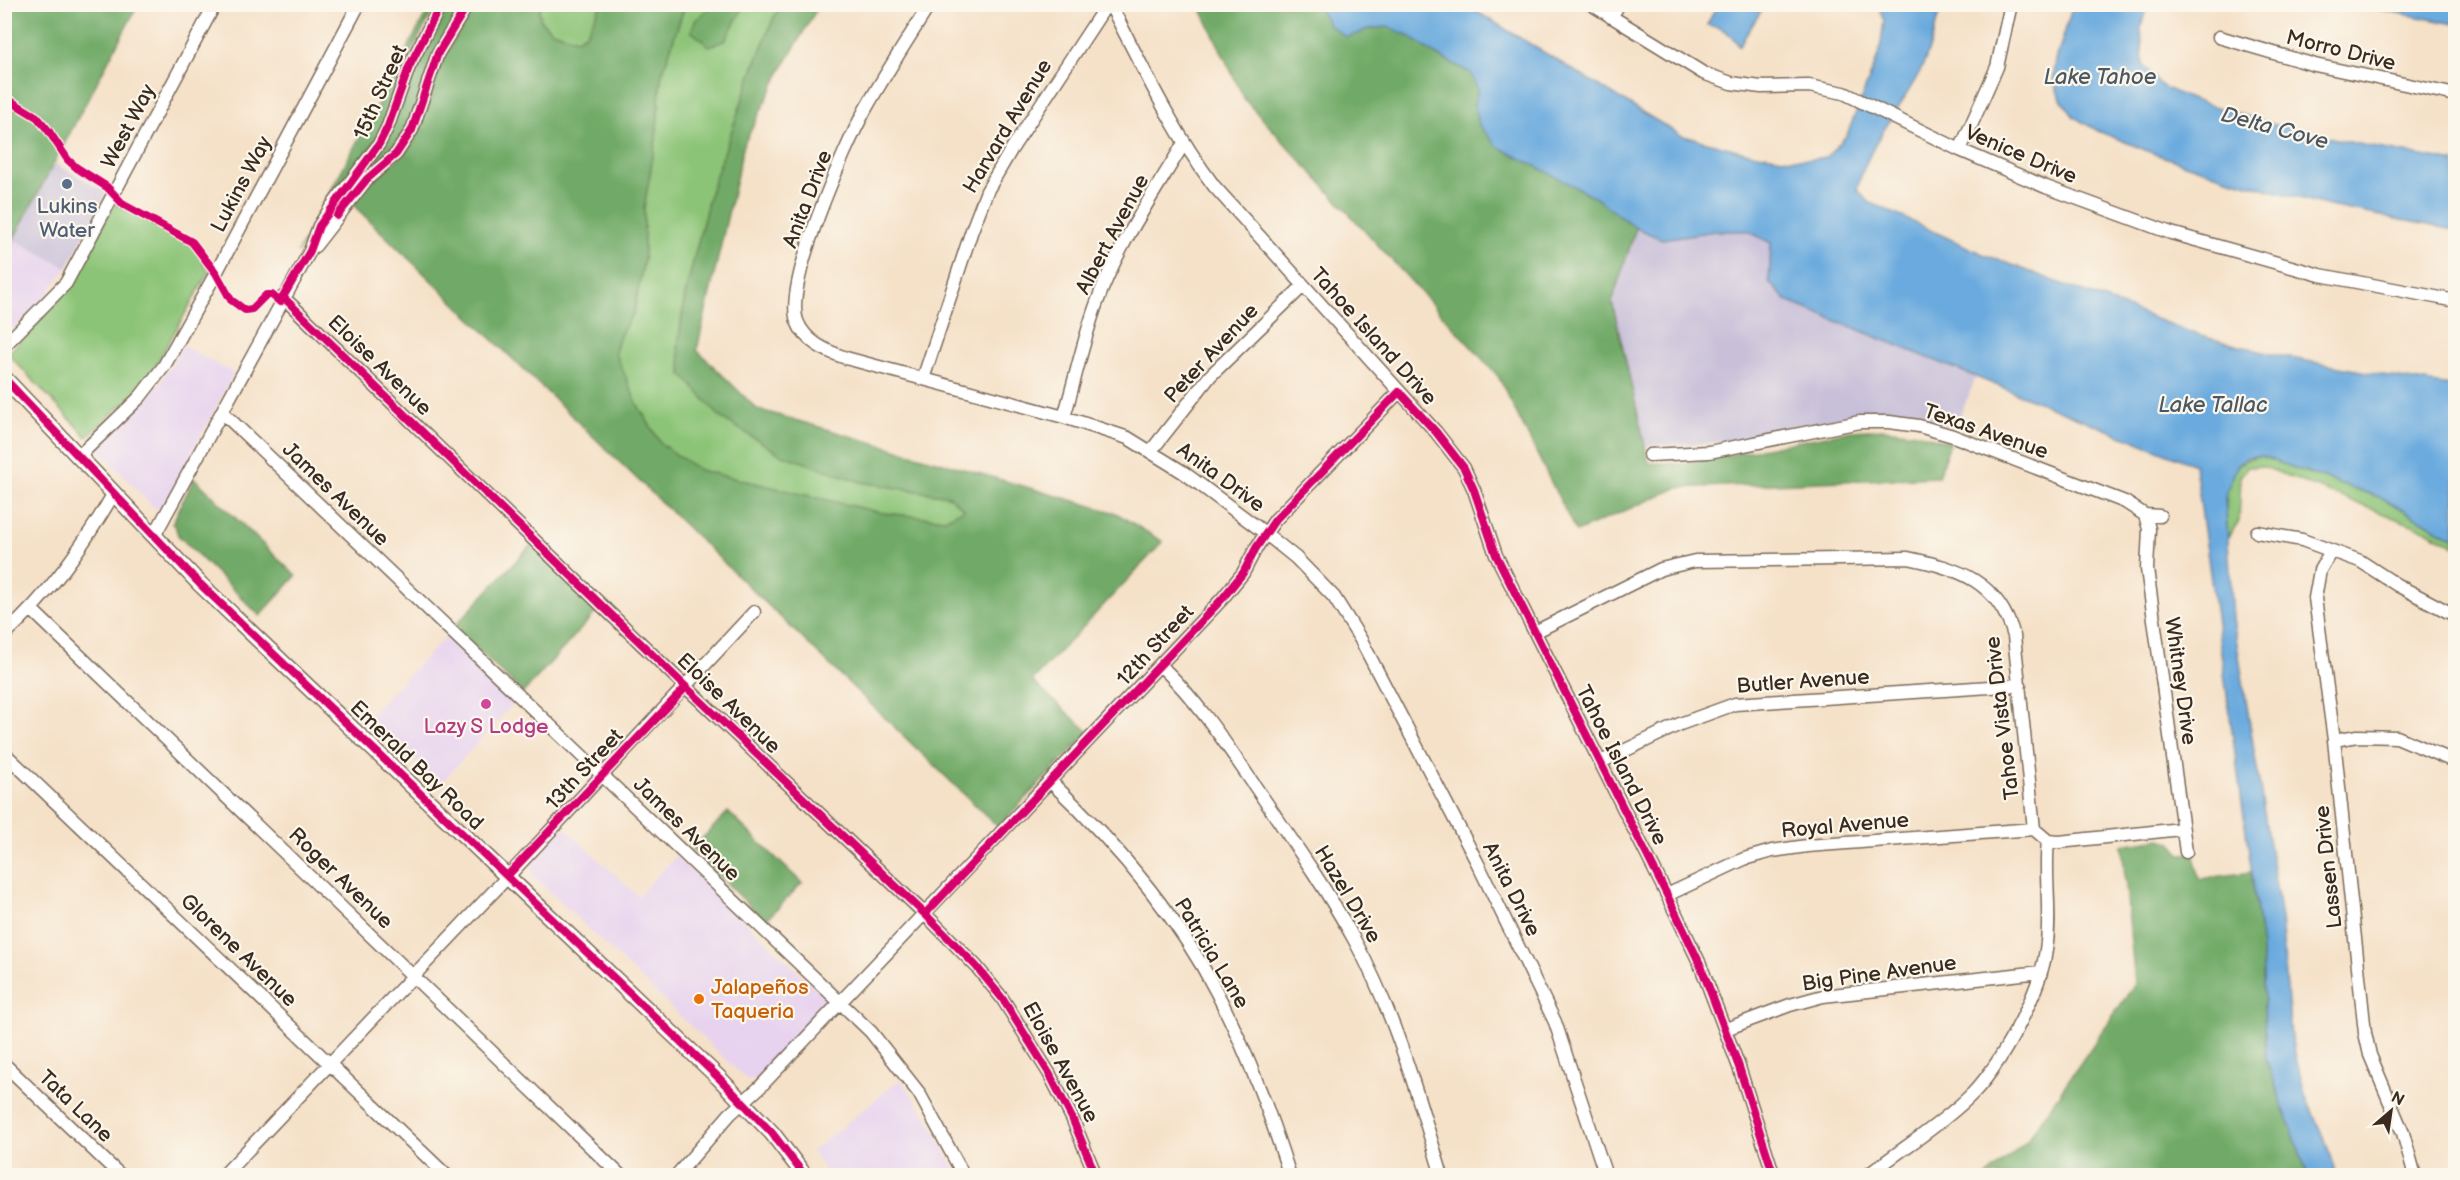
<svg xmlns="http://www.w3.org/2000/svg" width="2460" height="1180" font-family="'Balsamiq Sans',sans-serif">
	<style>
		.built { fill: #e7d2ef }
		.industrial { fill: #c8bfd8 }
		.green { fill: #8cc477; stroke: #64774a; stroke-width: 1.5 }
		.forest { fill: #71aa68; stroke: #566a43; stroke-width: 1.5 }
		.water { fill: #6baade; stroke: #536a7e; stroke-width: 1.5 }
		.lines { fill: none; stroke-linecap: round; stroke-linejoin: round }
		.minor-casing { stroke: #7c6a5a; stroke-width: 15 }
		.major-casing { stroke: #7c6a5a; stroke-width: 18 }
		.minor { stroke: #fff; stroke-width: 12 }
		.major { stroke: #fff; stroke-width: 15 }
		.cycleway-casing { stroke: #fbf7ec; stroke-width: 11 }
		.cycleway { stroke: #d6006c; stroke-width: 8 }
		.service-dot { fill: #5c6f8a; stroke: #fbf7ec; stroke-width: 2 }
		.hotel-dot { fill: #d1479c; stroke: #fbf7ec; stroke-width: 2 }
		.food-dot { fill: #e8710a; stroke: #fbf7ec; stroke-width: 2 }
		.labels { text-anchor: middle; stroke-width: 4.5; stroke-linejoin: round; paint-order: stroke }
		.street-label { font-size: 21px; fill: #3b2a1e; stroke: #fbf7ec }
		.service-label { font-size: 21px; fill: #4e5e75; stroke: #fbf7ec }
		.hotel-label { font-size: 21px; fill: #b23c85; stroke: #fbf7ec }
		.food-label { font-size: 21px; fill: #c56008; stroke: #fbf7ec; text-anchor: start }
		.water-label { font-size: 22px; font-style: italic; fill: #4c5761; stroke: #fbf7ec }
	</style>
	<rect width="100%" height="100%" fill="#fbf7ec"/>
	<filter id="ink" filterUnits="userSpaceOnUse"><feTurbulence type="fractalNoise" baseFrequency=".0167" numOctaves="2"/><feDisplacementMap in="SourceGraphic" scale="12" xChannelSelector="R" yChannelSelector="G"/><feConvolveMatrix kernelMatrix="1 2 1 2 8 2 1 2 1" color-interpolation-filters="sRGB"/></filter>
	<filter id="wash" filterUnits="userSpaceOnUse"><feTurbulence type="fractalNoise" baseFrequency=".008" numOctaves="4" result="noise"/><feDisplacementMap in="SourceGraphic" scale="24" xChannelSelector="R" yChannelSelector="G"/><feGaussianBlur stdDeviation="1.35" result="paint"/><feColorMatrix in="noise" values="0 0 0 0 0 0 0 0 0 0 0 0 0 0 0 0 0 1.4 0 .05"/><feComposite in="paint" operator="in"/></filter>
	<g filter="url(#wash)">
		<rect width="100%" height="100%" fill="#f5e1c8"/>
		<path class="built" d="M 13,239 L 67,268 L 46,296 L 5,337 L 5,255 Z
			M 183,346 L 234,373 L 165,503 L 158,510 L 153,507 L 99,449 L 158,386 Z
			M 447,635 L 516,701 L 439,785 L 368,717 Z
			M 564,827 L 638,896 L 676,856 L 827,999 L 829,1004 L 756,1081 L 753,1078 L 749,1080 L 744,1077 L 532,875 L 533,866 L 530,863 Z
			M 901,1079 L 928,1119 L 958,1175 L 828,1175 L 812,1151 Z"/>
		<path class="industrial" d="M 54,163 L 107,192 L 67,268 L 13,239 Z
			M 1636,228 L 1662,239 L 1715,231 L 1748,231 L 1771,243 L 1769,281 L 1787,301 L 1976,377 L 1955,428 L 1902,415 L 1865,413 L 1716,443 L 1644,446 L 1612,301 Z"/>
		<path class="green" d="M 542,5 L 601,5 L 586,34 L 577,39 L 552,31 L 541,21 L 539,10 Z
			M 685,5 L 712,5 L 725,41 L 744,5 L 782,5 L 774,17 L 755,64 L 711,190 L 685,295 L 678,346 L 682,374 L 861,482 L 949,496 L 964,509 L 945,519 L 882,513 L 699,470 L 661,444 L 637,404 L 615,353 L 620,335 L 634,312 L 644,259 L 644,208 L 656,139 L 661,77 Z
			M 115,203 L 193,245 L 209,272 L 150,375 L 136,392 L 87,437 L 8,354 L 74,283 Z
			M 2260,456 L 2382,498 L 2455,539 L 2455,546 L 2430,532 L 2262,466 L 2248,467 L 2241,475 L 2239,521 L 2228,537 C 2226,507 2219,460 2260,456 Z"/>
		<path class="forest" d="M 5,4 L 138,5 L 5,255 L 4,5 Z
			M 431,5 L 436,5 L 400,74 L 387,114 L 372,147 L 297,253 Z
			M 445,5 L 464,5 L 401,140 L 326,222 C 372,153 409,79 445,5 Z
			M 475,5 L 542,5 L 539,10 L 541,21 L 552,31 L 577,39 L 586,34 L 601,5 L 685,5 L 661,77 L 656,139 L 644,208 L 644,259 L 634,312 L 620,335 L 615,352 L 637,404 L 661,444 L 699,470 L 882,513 L 945,519 L 964,509 L 949,496 L 861,482 L 780,454 L 720,417 L 682,374 L 678,346 L 685,295 L 711,190 L 755,64 L 774,17 L 782,5 L 819,5 L 782,69 L 744,144 L 697,350 L 757,409 L 1116,513 L 1163,542 L 1032,681 L 1089,732 L 998,827 L 353,205 L 367,186 L 405,153 L 414,141 L 422,123 L 442,59 Z
			M 712,5 L 744,5 L 725,41 L 709,46 L 691,31 L 695,21 Z
			M 1199,5 L 1318,5 L 1329,25 L 1358,34 L 1367,29 L 1388,27 L 1409,36 L 1432,52 L 1471,73 L 1478,90 L 1474,105 L 1497,146 L 1593,196 L 1636,228 L 1612,301 L 1649,463 L 1684,464 L 1851,431 L 1883,429 L 1917,433 L 1950,443 L 1938,477 L 1677,488 L 1576,532 L 1498,376 L 1245,100 Z
			M 194,478 L 296,576 L 260,616 L 178,535 L 175,525 L 172,524 Z
			M 530,546 L 597,611 L 523,693 L 454,627 Z
			M 728,812 L 802,883 L 765,921 L 692,849 Z
			M 2160,839 L 2171,842 L 2181,854 L 2193,853 L 2200,879 L 2251,872 L 2262,947 L 2266,1059 L 2308,1175 L 1987,1176 L 2026,1142 L 2135,984 L 2122,845 Z"/>
		<path class="water" d="M 1318,5 L 1466,5 L 1680,135 L 1745,152 L 1790,159 L 1812,159 L 1827,157 L 1847,135 L 1880,51 L 1884,20 L 1878,5 L 1941,5 C 1935,28 1930,54 1918,75 C 1897,113 1868,146 1857,189 L 1867,201 L 1983,254 L 2201,336 L 2275,355 L 2388,376 L 2455,387 L 2455,539 L 2382,498 L 2260,456 L 2247,457 L 2238,464 L 2225,495 L 2233,619 L 2281,918 L 2291,1037 L 2305,1095 L 2328,1148 L 2336,1175 L 2308,1175 L 2266,1059 L 2262,947 L 2195,465 L 1787,301 L 1769,282 L 1771,243 L 1748,231 L 1715,231 L 1662,239 L 1636,228 L 1593,196 L 1497,146 L 1479,125 L 1474,105 L 1478,90 L 1471,73 L 1432,52 L 1409,36 L 1388,27 L 1367,29 L 1358,34 L 1346,37 L 1329,25 Z
			M 1717,5 L 1717,4 L 1765,5 L 1739,46 C 1731,33 1722,27 1707,25 Z
			M 2073,5 L 2147,5 L 2141,27 L 2143,65 L 2163,87 L 2193,100 L 2276,125 L 2367,146 L 2455,162 L 2455,230 L 2329,206 L 2230,179 L 2155,154 L 2098,131 L 2074,117 L 2062,101 L 2053,82 L 2056,60 Z
			M 2357,5 L 2455,5 L 2455,24 Z"/>
	</g>
	<g filter="url(#ink)">
		<g class="lines">
			<g class="minor-casing">
				<path id="minor" d="M 930,4 C 908,39 885,74 865,110 C 845,147 784,283 797,321 C 805,342 826,351 846,358 L 1064,417 L 1128,438 L 1183,472 L 1265,533 L 1296,558 L 1334,597 L 1361,640 L 1478,864 L 1555,1022 L 1606,1176
					M 1110,4 C 1142,66 1172,130 1214,186 L 1436,432 L 1464,468 L 1474,490 L 1496,555 L 1667,895 L 1700,964 L 1739,1067 L 1774,1176
					M 1591,4 L 1703,73 L 1731,83 L 1761,87 L 1809,86 L 1844,93 L 1960,150 L 2046,187 L 2171,233 L 2320,275 L 2456,301
					M 1611,17 L 1619,4
					M 2219,37 L 2315,65 L 2456,95
					M 1960,150 L 1997,67 L 2011,4
					M 315,246 L 367,179 L 396,154 L 412,130 L 438,53 L 468,4
					M 283,297 L 686,687 L 925,914 L 976,966 L 1002,998 L 1049,1073 L 1072,1118 L 1096,1176
					M 4,346 L 66,283 L 215,4
					M 923,379 L 972,230 L 987,191 L 1011,150 L 1107,4
					M 222,412 L 871,1032 L 919,1093 L 964,1176
					M 1064,417 C 1075,380 1083,341 1096,305 C 1116,248 1153,195 1184,143
					M 1151,451 L 1210,376 L 1303,286
					M 1650,455 L 1709,452 L 1860,422 L 1889,422 L 1919,426 L 1953,436 L 2125,502 L 2145,515 L 2160,516
					M 78,457 L 140,397 L 164,366 L 216,273 L 359,4
					M 2145,515 L 2149,529 L 2147,569 L 2186,852
					M 2257,532 L 2302,540 L 2360,561 L 2397,585 L 2456,616
					M 154,536 L 310,251 L 319,226 L 332,206 L 379,144 L 388,126 L 409,67 L 441,4
					M 2331,551 L 2320,570 L 2315,598 L 2334,740 L 2365,1033 L 2370,1055 L 2403,1133 L 2415,1176
					M 32,610 L 621,1176
					M 1535,632 L 1661,569 L 1695,561 L 1908,558 C 1960,569 1998,581 2014,636 L 2034,829 L 2048,841 C 2044,877 2052,914 2046,950 C 2040,993 2000,1068 1968,1098 C 1938,1127 1900,1150 1867,1176
					M 4,635 C 50,594 83,546 114,493
					M 1161,666 C 1200,703 1230,750 1261,795 C 1294,843 1327,890 1355,941 C 1395,1014 1418,1096 1442,1176
					M 2334,740 L 2357,736 L 2397,737 L 2456,762
					M 4,753 L 447,1176
					M 1601,762 L 1680,724 L 1735,704 L 2020,685
					M 1050,781 C 1114,842 1176,913 1217,993 C 1247,1051 1270,1113 1290,1176
					M 2048,841 L 2059,842 L 2181,829
					M 1667,895 L 1744,859 L 1772,851 L 1807,846 L 2034,829
					M 1726,1029 L 1790,1005 L 1823,996 L 2041,972
					M 4,1064 L 121,1176
					M 223,1176 L 497,888 L 754,612
					M 676,1176 L 730,1114 L 760,1087 L 1222,599 L 1243,573 L 1256,548 L 1275,520 L 1399,392"/>
			</g>
			<g class="major-casing">
				<path id="major" d="M 4,378 L 200,584 L 719,1078 L 772,1133 L 805,1176"/>
			</g>
			<use href="#minor" class="minor"/>
			<use href="#major" class="major"/>
			<g class="cycleway-casing">
				<path id="cycleway" d="M 4,97 L 37,117 L 48,130 L 68,160 L 77,168 L 107,187 L 124,205 L 192,242 L 216,273 L 231,300 L 245,310 L 252,309 L 266,295 L 272,295 L 280,302 L 310,251 L 319,226 L 379,144 L 388,126 L 409,67 L 441,4
					M 337,216 L 367,179 L 396,154 L 412,130 L 438,53 L 468,4
					M 283,297 L 686,687 L 925,914 L 976,966 L 1002,998 L 1049,1073 L 1072,1118 L 1096,1176
					M 4,378 L 200,584 L 719,1078 L 772,1133 L 805,1176
					M 507,876 L 686,687
					M 925,914 L 1222,599 L 1243,573 L 1256,548 L 1275,520 L 1399,392 L 1436,432 L 1464,468 L 1474,490 L 1496,555 L 1667,895 L 1700,964 L 1739,1067 L 1774,1176"/>
			</g>
			<use href="#cycleway" class="cycleway"/>
		</g>
	</g>
	<circle class="service-dot" cx="67" cy="184" r="6"/>
	<circle class="hotel-dot" cx="486" cy="704" r="6"/>
	<circle class="food-dot" cx="699" cy="999" r="6"/>
	<g class="labels">
		<g class="street-label">
			<text transform="translate(2341 50) rotate(14)" y="7">Morro Drive</text>
			<text transform="translate(380 92) rotate(-66)" y="7">15th Street</text>
			<text transform="translate(128 126) rotate(-62)" y="7">West Way</text>
			<text transform="translate(1007 126) rotate(-59)" y="7">Harvard Avenue</text>
			<text transform="translate(2021 154) rotate(23)" y="7">Venice Drive</text>
			<text transform="translate(241 184) rotate(-62)" y="7">Lukins Way</text>
			<text transform="translate(807 199) rotate(-69)" y="7">Anita Drive</text>
			<text transform="translate(1112 234) rotate(-62)" y="7">Albert Avenue</text>
			<text transform="translate(1374 336) rotate(48)" y="7">Tahoe Island Drive</text>
			<text transform="translate(1211 353) rotate(-47)" y="7">Peter Avenue</text>
			<text transform="translate(380 365) rotate(44)" y="7">Eloise Avenue</text>
			<text transform="translate(1986 431) rotate(19)" y="7">Texas Avenue</text>
			<text transform="translate(1221 477) rotate(36)" y="7">Anita Drive</text>
			<text transform="translate(336 494) rotate(44)" y="7">James Avenue</text>
			<text transform="translate(1155 645) rotate(-47)" y="7">12th Street</text>
			<text transform="translate(1803 681) rotate(-4)" y="7">Butler Avenue</text>
			<text transform="translate(2181 681) rotate(82)" y="7">Whitney Drive</text>
			<text transform="translate(729 703) rotate(44)" y="7">Eloise Avenue</text>
			<text transform="translate(2002 718) rotate(-97)" y="7">Tahoe Vista Drive</text>
			<text transform="translate(417 765) rotate(44)" y="7">Emerald Bay Road</text>
			<text transform="translate(1622 765) rotate(63)" y="7">Tahoe Island Drive</text>
			<text transform="translate(584 769) rotate(-47)" y="7">13th Street</text>
			<text transform="translate(1845 825) rotate(-5)" y="7">Royal Avenue</text>
			<text transform="translate(687 829) rotate(44)" y="7">James Avenue</text>
			<text transform="translate(2328 867) rotate(-96)" y="7">Lassen Drive</text>
			<text transform="translate(341 878) rotate(44)" y="7">Roger Avenue</text>
			<text transform="translate(1512 889) rotate(63)" y="7">Anita Drive</text>
			<text transform="translate(1348 894) rotate(59)" y="7">Hazel Drive</text>
			<text transform="translate(239 950) rotate(44)" y="7">Glorene Avenue</text>
			<text transform="translate(1212 953) rotate(59)" y="7">Patricia Lane</text>
			<text transform="translate(1879 973) rotate(-8)" y="7">Big Pine Avenue</text>
			<text transform="translate(1061 1062) rotate(61)" y="7">Eloise Avenue</text>
			<text transform="translate(76 1106) rotate(44)" y="7">Tata Lane</text>
		</g>
		<g class="service-label">
			<text x="67" y="213">Lukins<tspan x="67" dy="24">Water</tspan></text>
		</g>
		<g class="hotel-label">
			<text x="486" y="733">Lazy S Lodge</text>
		</g>
		<g class="food-label">
			<text x="711" y="994">Jalapeños<tspan x="711" dy="24">Taqueria</tspan></text>
		</g>
		<g class="water-label">
			<text x="2100" y="84">Lake Tahoe</text>
			<text transform="translate(2275 127) rotate(15)" y="8">Delta Cove</text>
			<text x="2213" y="412">Lake Tallac</text>
		</g>
	</g>
	<rect width="2460" height="1180" fill="none" stroke="#fbf7ec" stroke-width="24"/>
	<g transform="translate(2391 1111) rotate(29)" stroke="#fbf7ec" stroke-width="4.5" paint-order="stroke">
	<path d="M0-4.5L10 22L0 15L-10 22Z" fill="#3b2a1e"/>
	<text y="-9" font-size="16" font-weight="bold" text-anchor="middle" fill="#3b2a1e">N</text>
	</g>
</svg>
